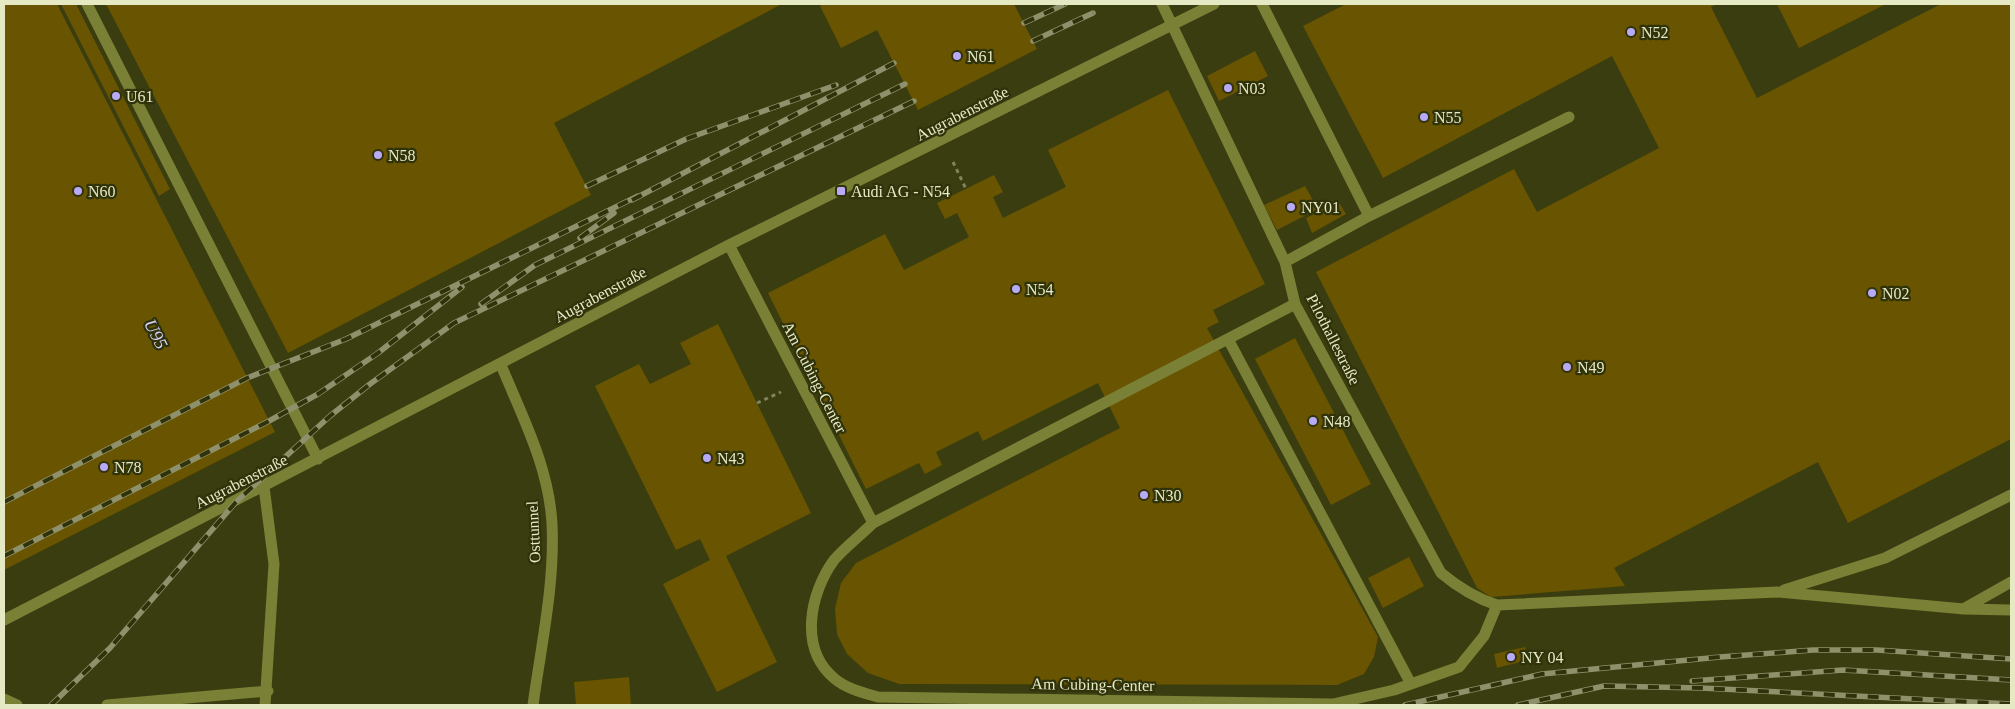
<svg xmlns="http://www.w3.org/2000/svg" width="2015" height="709" font-family="Georgia,serif">
	<style>
		.built { fill: #3a3d0f }
		.building { fill: #685401 }
		.lines { fill: none; stroke-linecap: round; stroke-linejoin: round }
		.path { stroke: #81845e; stroke-width: 3; stroke-dasharray: 4 4; stroke-linecap: butt }
		.service { stroke: #7a8036; stroke-width: 11 }
		.rail-casing { stroke: #8e916b; stroke-width: 5.5 }
		.rail { stroke: #30320a; stroke-width: 4; stroke-dasharray: 11; stroke-linecap: butt }
		.poi-dot { fill: #b9aaf7; stroke: #30320a; stroke-width: 2 }
		.labels { text-anchor: middle; stroke-width: 4.5; stroke-linejoin: round; paint-order: stroke }
		.poi-label { font-size: 16px; fill: #e5eac5; stroke: #30320a; text-anchor: start }
		.street-label { font-size: 16px; fill: #e5eac5; stroke: #30320a }
		.water-label { font-size: 18px; font-style: italic; fill: #d7d0fa; stroke: #30320a }
	</style>
	<rect width="100%" height="100%" fill="#30320a"/>
	<path class="built" d="M 4,4 L 2011,4 L 2011,705 L 4,705 Z"/>
	<path class="building" d="M 4,4 L 57,4 L 275,432 L 4,570 Z
		M 61,4 L 76,4 L 170,189 L 159,196 Z
		M 106,4 L 782,4 L 554,123 L 591,195 L 288,353 Z
		M 824,4 L 1014,4 L 1037,49 L 918,110 L 877,30 L 841,48 L 820,6 Z
		M 1346,4 L 1717,4 L 1711,7 L 1757,98 L 1941,4 L 2011,4 L 2011,439 L 1848,523 L 1818,462 L 1614,568 L 1625,586 L 1491,597 L 1477,588 L 1316,272 L 1514,169 L 1537,212 L 1659,148 L 1612,56 L 1383,178 L 1303,26 Z
		M 1777,4 L 1886,4 L 1799,48 Z
		M 1255,51 L 1268,76 L 1219,101 L 1207,76 Z
		M 1168,90 L 1265,284 L 1213,310 L 1219,322 L 1207,328 L 1378,637 L 1374,657 L 1364,674 L 1337,685 L 899,684 L 868,673 L 847,654 L 837,634 L 835,609 L 841,583 L 856,563 L 1120,428 L 1098,383 L 983,441 L 978,431 L 936,452 L 942,465 L 925,474 L 919,463 L 866,489 L 768,293 L 885,234 L 904,270 L 969,237 L 957,213 L 945,219 L 937,203 L 994,175 L 1003,192 L 993,197 L 1003,218 L 1066,187 L 1048,150 Z
		M 1305,186 L 1318,209 L 1277,230 L 1264,205 Z
		M 1338,201 L 1346,214 L 1312,233 L 1306,218 Z
		M 718,324 L 811,513 L 726,556 L 777,662 L 717,692 L 663,584 L 710,560 L 700,539 L 676,550 L 595,386 L 639,364 L 650,384 L 691,364 L 680,343 Z
		M 1295,338 L 1371,484 L 1331,505 L 1255,359 Z
		M 1409,557 L 1424,586 L 1383,608 L 1368,578 Z
		M 1525,647 L 1528,660 L 1497,668 L 1494,654 Z
		M 629,677 L 631,705 L 576,705 L 574,682 Z"/>
	<g class="lines">
		<path class="path" d="M 953,162 L 966,189
			M 757,403 L 781,392"/>
		<path class="service" d="M 87,4 L 318,459
			M 1162,4 L 1285,262 L 1295,304 L 1441,573 C 1459,588 1475,598 1497,605 L 1777,592 L 1964,609 L 2011,610
			M 1262,4 L 1369,216
			M 729,245 L 873,523 C 861,535 845,547 834,560 C 810,593 798,649 835,679 C 847,689 864,693 878,697 L 1333,704 L 1394,690 L 1459,667 L 1484,636 L 1497,605
			M 1285,262 L 1369,216 L 1569,117
			M 1228,339 L 1411,684
			M 501,365 C 522,416 549,467 552,524 C 555,584 541,646 533,705
			M 264,487 L 274,564 L 265,705
			M 873,523 L 1295,304
			M 1784,590 L 1885,558 L 2011,495
			M 1965,608 L 2011,582
			M 4,620 L 729,245 L 1214,4
			M 4,699 L 17,705
			M 107,705 L 268,691"/>
		<g class="rail-casing">
			<path id="rail" d="M 1024,23 L 1065,4
				M 1033,41 L 1093,13
				M 587,186 L 686,139 L 836,85
				M 632,200 L 894,63
				M 580,238 L 614,213
				M 481,304 L 535,265 L 905,84
				M 4,502 L 247,378 L 346,339 L 638,196
				M 4,556 L 269,421 L 318,394 L 378,353 L 462,287
				M 1692,681 L 1843,670 L 2011,680
				M 51,705 L 110,648 L 236,502 L 330,416 L 370,384 L 454,323 L 914,101
				M 1405,705 L 1542,674 L 1720,657 L 1813,650 L 1877,650 L 2011,659
				M 1518,705 L 1604,686 L 1701,688 L 2011,704"/>
		</g>
		<use href="#rail" class="rail"/>
	</g>
	<g class="poi-dot">
		<circle cx="1631" cy="32" r="5"/>
		<circle cx="957" cy="56" r="5"/>
		<circle cx="1228" cy="88" r="5"/>
		<circle cx="116" cy="96" r="5"/>
		<circle cx="1424" cy="117" r="5"/>
		<circle cx="378" cy="155" r="5"/>
		<circle cx="78" cy="191" r="5"/>
		<rect x="836" y="186" width="10" height="10" rx="2.5"/>
		<circle cx="1291" cy="207" r="5"/>
		<circle cx="1016" cy="289" r="5"/>
		<circle cx="1872" cy="293" r="5"/>
		<circle cx="1567" cy="367" r="5"/>
		<circle cx="1313" cy="421" r="5"/>
		<circle cx="707" cy="458" r="5"/>
		<circle cx="104" cy="467" r="5"/>
		<circle cx="1144" cy="495" r="5"/>
		<circle cx="1511" cy="657" r="5"/>
	</g>
	<g class="labels">
		<g class="poi-label">
			<text x="1641" y="38">N52</text>
			<text x="967" y="62">N61</text>
			<text x="1238" y="94">N03</text>
			<text x="126" y="102">U61</text>
			<text x="1434" y="123">N55</text>
			<text x="388" y="161">N58</text>
			<text x="88" y="197">N60</text>
			<text x="851" y="197">Audi AG - N54</text>
			<text x="1301" y="213">NY01</text>
			<text x="1026" y="295">N54</text>
			<text x="1882" y="299">N02</text>
			<text x="1577" y="373">N49</text>
			<text x="1323" y="427">N48</text>
			<text x="717" y="464">N43</text>
			<text x="114" y="473">N78</text>
			<text x="1154" y="501">N30</text>
			<text x="1521" y="663">NY 04</text>
		</g>
		<g class="street-label">
			<text transform="translate(962 113) rotate(-27)" y="6">Augrabenstraße</text>
			<text transform="translate(600 294) rotate(-28)" y="6">Augrabenstraße</text>
			<text transform="translate(1334 339) rotate(63)" y="6">Pilothallestraße</text>
			<text transform="translate(815 377) rotate(63)" y="6">Am Cubing-Center</text>
			<text transform="translate(241 481) rotate(-27)" y="6">Augrabenstraße</text>
			<text transform="translate(533 532) rotate(-93)" y="6">Osttunnel</text>
			<text transform="translate(1093 684) rotate(1)" y="6">Am Cubing-Center</text>
		</g>
		<g class="water-label">
			<text transform="translate(156 334) rotate(63)" y="6">U95</text>
		</g>
	</g>
	<rect width="2015" height="709" fill="none" stroke="#e5eac5" stroke-width="10"/>
</svg>
